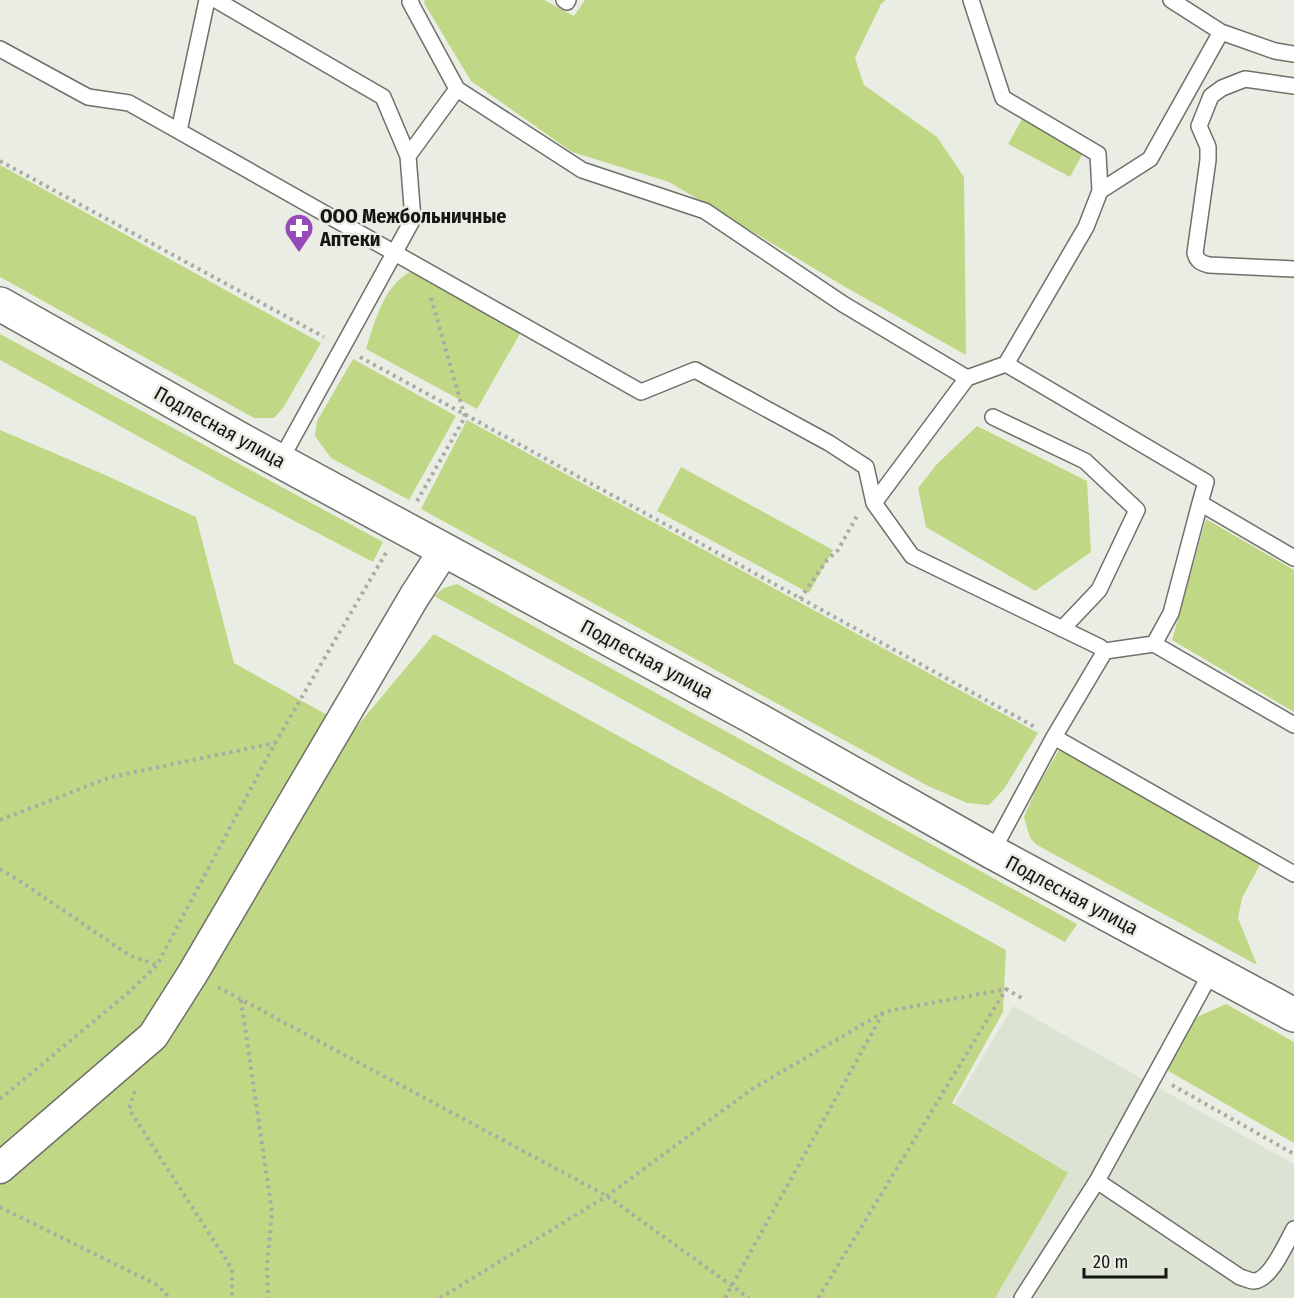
<svg xmlns="http://www.w3.org/2000/svg" width="1294" height="1298" font-family="'Fira Sans Condensed',sans-serif">
	<style>
		.built { fill: #dde3d3 }
		.green { fill: #c0d885 }
		.lines { fill: none; stroke-linecap: round; stroke-linejoin: round }
		.service-casing { stroke: #6e7069; stroke-width: 18 }
		.minor-casing { stroke: #6e7069; stroke-width: 33 }
		.secondary-casing { stroke: #6e7069; stroke-width: 36 }
		.path { stroke: #a9aba4; stroke-width: 4; stroke-dasharray: 3 4.5; stroke-linecap: butt }
		.service { stroke: #fff; stroke-width: 15 }
		.minor { stroke: #fff; stroke-width: 30 }
		.secondary { stroke: #fff; stroke-width: 33 }
		.labels { text-anchor: middle; stroke-width: 5; stroke-linejoin: round; paint-order: stroke }
		.poi-label { font-size: 20px; font-weight: bold; fill: #151613; stroke: #eaede4; text-anchor: start }
		.street-label { font-size: 20px; fill: #151613; stroke: #eaede4 }
	</style>
	<rect width="100%" height="100%" fill="#eaede4"/>
	<path class="built" d="M 1013,1006 L 1294,1164 L 1294,1298 L 839,1298 Z"/>
	<path class="green" d="M 425,0 L 544,0 L 574,16 L 585,0 L 886,0 L 881,4 L 855,58 L 864,85 L 937,137 L 964,177 L 966,355 L 847,288 L 669,182 L 572,152 L 471,81 L 424,3 Z
		M 1022,119 L 1083,153 L 1070,177 L 1008,144 Z
		M 0,165 L 321,343 L 283,408 L 274,418 L 254,418 L 0,277 Z
		M 414,270 L 521,332 L 477,409 L 366,349 C 375,321 384,283 414,270 Z
		M 0,334 L 383,542 L 373,562 L 243,494 L 0,360 Z
		M 353,359 L 456,416 L 409,500 L 331,458 L 315,436 L 317,421 Z
		M 467,420 L 1038,733 L 1004,789 L 989,805 L 967,803 L 928,786 L 421,509 Z
		M 977,426 L 1087,481 L 1091,552 L 1035,591 L 926,527 L 918,488 L 937,464 Z
		M 0,430 L 103,474 L 196,517 L 234,663 L 354,730 L 434,634 L 1006,950 L 1003,1012 L 952,1103 L 1068,1173 L 995,1298 L 0,1298 Z
		M 681,467 L 833,550 L 809,593 L 657,511 Z
		M 1206,519 L 1294,570 L 1294,712 L 1172,640 Z
		M 457,584 L 1077,924 L 1065,942 L 434,596 L 444,588 Z
		M 1062,745 L 1262,861 L 1242,898 L 1238,918 L 1257,965 L 1037,845 L 1030,838 L 1024,817 L 1036,789 Z
		M 1226,1004 L 1294,1042 L 1294,1143 L 1165,1069 L 1197,1017 Z"/>
	<g class="lines">
		<g class="service-casing">
			<path id="service" d="M 216,0 L 383,97 L 408,156 L 413,219 L 280,461
				M 564,0 L 567,2 L 568,0
				M 1221,32 L 1275,51 L 1294,54
				M 0,49 L 88,97 L 129,103 L 641,392 L 695,370 L 829,443 L 866,467 L 874,503 L 912,556 L 1100,647 L 1105,651 L 1054,737 L 992,852
				M 1294,86 L 1245,79 L 1222,88 L 1211,96 L 1199,126 L 1208,147 L 1208,160 L 1195,253 C 1197,261 1201,263 1209,265 L 1294,269
				M 457,89 L 582,170 L 705,211 L 843,304 L 967,378
				M 179,131 L 207,0
				M 408,156 L 457,89 L 410,2 L 411,0
				M 1100,191 L 1150,159 L 1221,32 L 1171,0
				M 1006,364 L 1206,482 L 1200,503 L 1294,558
				M 993,417 L 1085,461 L 1137,510 L 1099,590 L 1062,629
				M 874,503 L 967,378 L 1006,364 L 1086,227 L 1100,191 L 1098,154 L 1003,98 L 971,0
				M 1154,644 L 1171,613 L 1200,503
				M 1105,651 L 1154,644 L 1294,725
				M 1054,737 L 1294,874
				M 1097,1181 L 1240,1277 C 1244,1278 1250,1281 1254,1281 C 1271,1280 1286,1243 1294,1229
				M 1022,1298 L 1097,1181 L 1212,971"/>
		</g>
		<g class="minor-casing">
			<path id="minor" d="M 0,1168 L 153,1036 L 193,973 L 414,597 L 445,549"/>
		</g>
		<g class="secondary-casing">
			<path id="secondary" d="M 0,304 L 254,447 L 751,716 L 992,852 L 1294,1015"/>
		</g>
		<path class="path" d="M 0,161 L 324,337
			M 360,357 L 1037,728
			M 417,501 L 465,417 L 431,298
			M 800,599 L 827,560 L 838,550 L 857,516
			M 0,820 L 111,777 L 275,743
			M 0,869 L 23,883 L 129,955 L 157,965
			M 218,987 L 607,1196 L 749,1298
			M 241,1000 L 272,1212 L 267,1266 L 268,1298
			M 1172,1085 L 1294,1154
			M 135,1091 L 129,1109 L 232,1269 L 232,1298
			M 0,1099 L 128,993 L 157,965 L 275,743 L 387,551
			M 0,1207 L 157,1285 L 170,1298
			M 440,1298 L 607,1196 L 752,1089 L 884,1012 L 1006,989 L 1025,1000
			M 725,1298 L 883,1013
			M 818,1298 L 1006,989"/>
		<use href="#service" class="service"/>
		<use href="#minor" class="minor"/>
		<use href="#secondary" class="secondary"/>
	</g>
	<defs>
		<g id="pharmacy-pin" transform="scale(1.5)"><path d="M0 17L-7.5 6A9.5 9.5 0 1 1 7.5 6Z" fill="#984aba" stroke="#eaede4"/><path d="M-2-6h4v4h4v4h-4v4h-4v-4h-4v-4h4Z" fill="#fff"/></g>
	</defs>
	<g fill-rule="evenodd">
		<use href="#pharmacy-pin" x="299" y="228"/>
	</g>
	<g class="labels">
		<g class="poi-label">
			<text x="320" y="223">ООО Межбольничные<tspan x="320" dy="23">Аптеки</tspan></text>
		</g>
		<g class="street-label">
			<text transform="translate(220 427) rotate(29)" y="7">Подлесная улица</text>
			<text transform="translate(647 659) rotate(28)" y="7">Подлесная улица</text>
			<text transform="translate(1072 895) rotate(28)" y="7">Подлесная улица</text>
		</g>
	</g>
	<path d="M1084 1268v9h82v-9" fill="none" stroke="#151613" stroke-width="3"/>
	<text x="1093" y="1268" font-size="18" fill="#151613" stroke="#eaede4" stroke-width="4.5" paint-order="stroke">20 m</text>
</svg>
